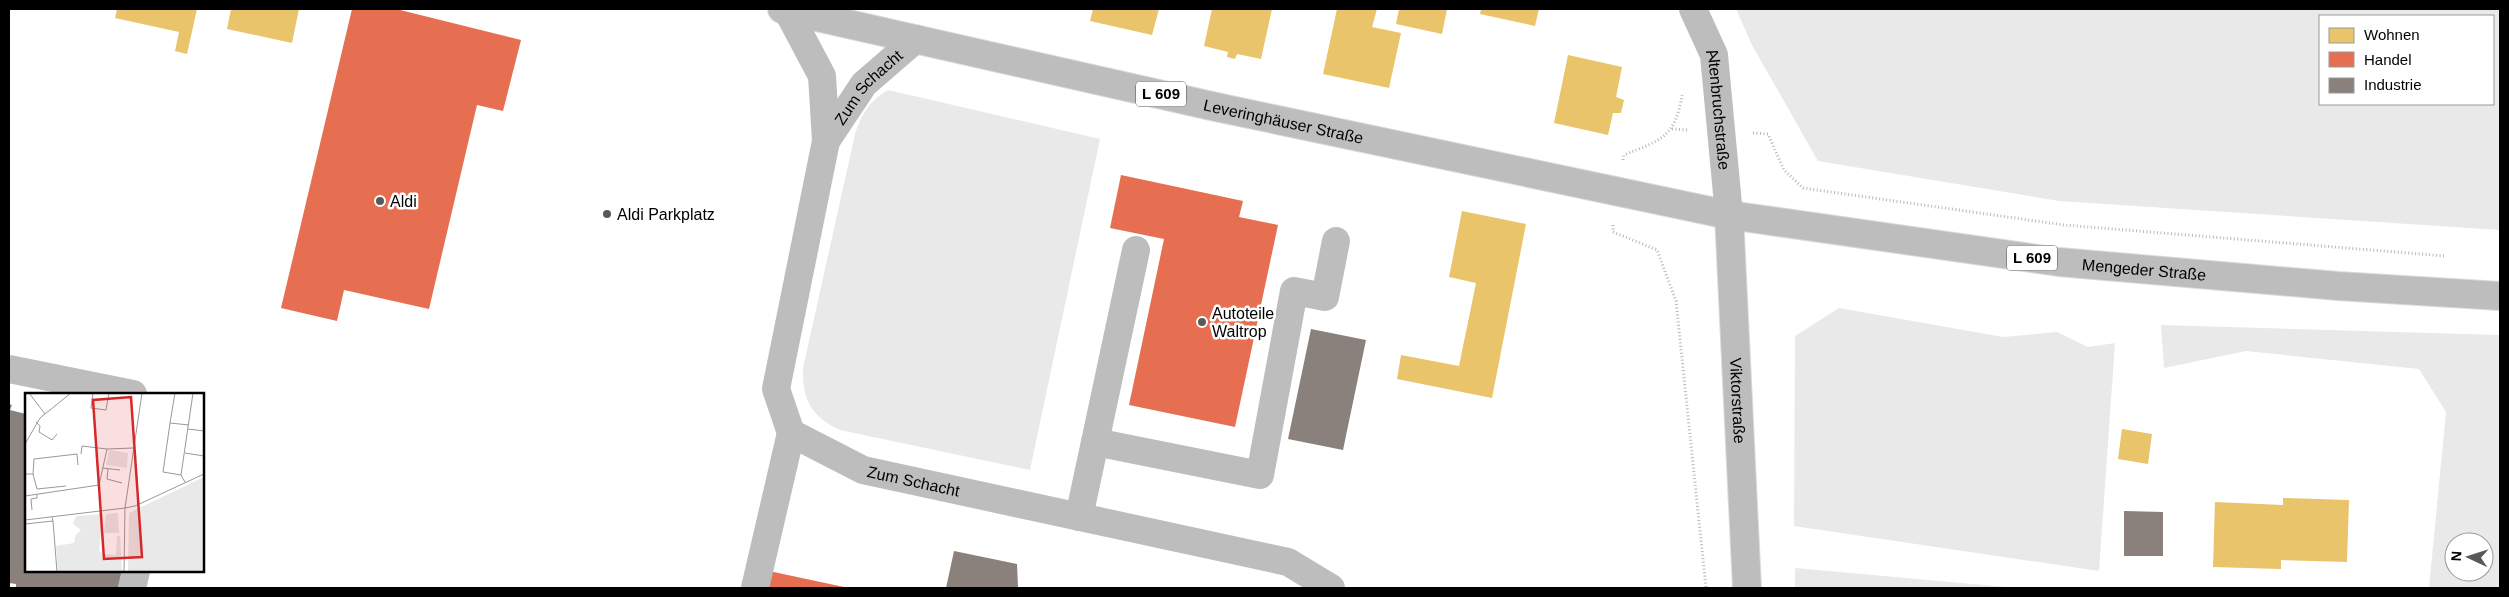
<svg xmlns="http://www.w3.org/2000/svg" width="2509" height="597" font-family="Arial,sans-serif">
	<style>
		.green { fill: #e9e9e9; fill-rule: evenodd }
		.homes { fill: #e9c46a }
		.shops { fill: #e76f51 }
		.industry { fill: #8a817c }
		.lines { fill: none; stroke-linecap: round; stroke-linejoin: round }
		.major-casing { stroke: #dbdbdb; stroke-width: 30 }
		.path { stroke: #b8b8b8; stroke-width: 3; stroke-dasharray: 1 2.5; stroke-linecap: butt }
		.minor { stroke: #bdbdbd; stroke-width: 28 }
		.major { stroke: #bdbdbd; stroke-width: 28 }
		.poi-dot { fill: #595959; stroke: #fff; stroke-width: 2 }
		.labels { text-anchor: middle; stroke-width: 5; stroke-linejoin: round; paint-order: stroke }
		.shield { fill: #fff; stroke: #4c4c4c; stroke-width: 1 }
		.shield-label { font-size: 15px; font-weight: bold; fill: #000 }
		.street-label { font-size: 16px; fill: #000; stroke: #fff }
		.poi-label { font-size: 16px; fill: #000; stroke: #fff; text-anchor: start }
		.inset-road { fill: none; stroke: #999; stroke-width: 1 }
		.view { fill: #d62828; fill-opacity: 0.15; stroke: #d62828; stroke-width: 2.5 }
		.inset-edge { fill: none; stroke: #000; stroke-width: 2.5 }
	</style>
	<rect width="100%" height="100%" fill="#fff"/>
	<path class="green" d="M 1736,9 L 2500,9 L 2500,230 L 2059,201 L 1818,161 L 1752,45 ZM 2493,16 L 2493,104 L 2320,104 L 2320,16 Z
		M 888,90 L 1100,139 L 1030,470 L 840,430 C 812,417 802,400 803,368 L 855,134 C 862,114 869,101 888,90 Z
		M 1839,308 L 2003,337 L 2057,332 L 2088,347 L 2115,343 L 2099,571 L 1794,526 L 1795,336 Z
		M 2161,325 L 2500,335 L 2500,588 L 2429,588 L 2446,412 L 2419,369 L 2246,351 L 2164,368 ZM 2454,542 L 2484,542 L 2484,572 L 2454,572 Z
		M 1795,568 L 2017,588 L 2019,588 L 1795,588 Z"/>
	<path class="homes" d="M 117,9 L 197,9 L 187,54 L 175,51 L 179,32 L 115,18 Z
		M 231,9 L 299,9 L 292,43 L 227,29 Z
		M 1093,9 L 1159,9 L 1152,35 L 1090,21 Z
		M 1212,9 L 1272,9 L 1261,59 L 1237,54 L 1235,59 L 1227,57 L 1228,52 L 1204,46 Z
		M 1337,9 L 1377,9 L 1372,27 L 1401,33 L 1389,88 L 1323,74 Z
		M 1399,9 L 1447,9 L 1442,34 L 1396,24 Z
		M 1481,9 L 1539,9 L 1535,26 L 1480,14 Z
		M 1568,55 L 1622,67 L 1616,97 L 1624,100 L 1621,113 L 1613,113 L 1608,135 L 1554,123 Z
		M 1462,211 L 1526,224 L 1492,398 L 1397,379 L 1401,355 L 1459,366 L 1476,283 L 1449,277 Z
		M 2122,429 L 2152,434 L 2148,464 L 2118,459 Z
		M 2283,498 L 2349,500 L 2347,562 L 2281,560 L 2281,569 L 2213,567 L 2215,502 L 2283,505 Z"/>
	<path class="shops" d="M 352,9 L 396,9 L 521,40 L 503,111 L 477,105 L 429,309 L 344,290 L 337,321 L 281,308 Z
		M 1121,175 L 1243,201 L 1239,217 L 1278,225 L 1235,427 L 1129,405 L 1164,239 L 1110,228 Z
		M 769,571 L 844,587 L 844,588 L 765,588 Z"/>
	<path class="industry" d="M 1311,329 L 1366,340 L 1343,450 L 1288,439 Z
		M 9,404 L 12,405 L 10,410 L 26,414 L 26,571 L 122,571 L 118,588 L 16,588 L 16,584 L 9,583 Z
		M 2124,511 L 2163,512 L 2163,556 L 2124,556 Z
		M 954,551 L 1017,564 L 1018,588 L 946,588 Z"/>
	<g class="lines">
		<g class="major-casing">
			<g id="major">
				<path id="s4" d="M 782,9 L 1216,107 L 1729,215 L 2059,262 L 2338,286 L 2500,296"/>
				<path id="s5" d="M 1729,215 L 1747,588"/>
			</g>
		</g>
		<path class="path" d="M 1672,129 L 1687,130
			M 1753,133 L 1768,134 L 1784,170 L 1803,188 L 2064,225 L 2445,256
			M 1623,160 L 1624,155 C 1661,140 1675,138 1682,95
			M 1613,225 L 1613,232 L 1657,250 L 1676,301 L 1706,588"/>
		<g class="minor">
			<path id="s1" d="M 1693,9 L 1714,55 L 1729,215"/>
			<path id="s2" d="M 787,10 L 822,76 L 826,141 L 776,389 L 791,433 L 863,470 L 1288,562 L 1331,588"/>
			<path id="s3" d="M 826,141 L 864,84 L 916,39"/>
			<path d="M 9,369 L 133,394"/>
			<path d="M 1095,442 L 1260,475 L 1294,291 L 1325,297 L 1336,241"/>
			<path d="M 1079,517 L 1136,250"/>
			<path d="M 132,588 L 136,571"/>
			<path d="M 755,588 L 791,433"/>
		</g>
		<use href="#major" class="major"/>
	</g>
	<g class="poi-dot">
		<circle cx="380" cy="201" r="5"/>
		<circle cx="607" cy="214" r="5"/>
		<circle cx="1202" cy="322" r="5"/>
	</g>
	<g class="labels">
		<g class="shield">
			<rect x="1136" y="81.5" width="50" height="25" rx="4"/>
			<rect x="2007" y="245.5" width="50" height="25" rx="4"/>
		</g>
		<g class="shield-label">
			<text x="1161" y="99">L 609</text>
			<text x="2032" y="263">L 609</text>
		</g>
		<g class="street-label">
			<text dy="6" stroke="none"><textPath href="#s3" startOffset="69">Zum Schacht</textPath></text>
			<text dy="6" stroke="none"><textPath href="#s1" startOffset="105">Altenbruchstraße</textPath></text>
			<text dy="6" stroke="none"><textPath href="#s4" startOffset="514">Leveringhäuser Straße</textPath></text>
			<text dy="6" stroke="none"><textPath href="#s4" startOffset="1388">Mengeder Straße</textPath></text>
			<text dy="6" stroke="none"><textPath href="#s5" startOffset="186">Viktorstraße</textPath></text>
			<text dy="6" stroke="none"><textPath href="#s2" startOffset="572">Zum Schacht</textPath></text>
		</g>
		<g class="poi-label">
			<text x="390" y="207">Aldi</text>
			<text x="617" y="220">Aldi Parkplatz</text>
			<text x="1212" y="319">Autoteile<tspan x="1212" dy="18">Waltrop</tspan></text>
		</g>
	</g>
	<g transform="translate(25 393)">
		<rect width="179" height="179" fill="#fff"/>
		<path d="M 84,57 L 103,60 L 102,75 L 81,72 ZM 179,84 L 179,179 L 103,179 L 104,120 ZM 93,120 L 94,140 L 79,140 L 81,121 ZM 78,121 L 74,158 L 78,161 L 91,162 L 92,143 L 95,143 L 97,179 L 33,179 L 31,153 L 49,150 L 50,143 L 56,137 L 48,131 L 51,123 Z" fill="#e9e9e9"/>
		<path class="inset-road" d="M 4,0 L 20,21M 68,0 L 66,15 L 81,17 L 84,0M 11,29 L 15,33 L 14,39 L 27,47 L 32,41M 145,30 L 150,0M 163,36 L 179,38M 0,51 L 15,25 L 46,0M 160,60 L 179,63M 56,61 L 57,53 L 82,56M 78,75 L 95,77M 83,76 L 82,86 L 97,90M 0,81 L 8,81 L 12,96 L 41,93M 8,81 L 9,66 L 52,61 L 53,72M 156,82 L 138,79 L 145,30 L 164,32M 160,89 L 156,82 L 168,0M 0,103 L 74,92 L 82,56 L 108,55M 100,115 L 110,113 L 179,81M 7,117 L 6,106 L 12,105 L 12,101M 0,127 L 100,115M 28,128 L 32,179M 0,131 L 28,128 L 27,124M 99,179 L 100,115 L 117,0"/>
		<path class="view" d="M 106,4 L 117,164 L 79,166 L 68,7 Z"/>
		<rect width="179" height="179" class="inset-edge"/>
	</g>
	<rect width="2509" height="597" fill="none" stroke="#000000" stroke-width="20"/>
	<rect x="2319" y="15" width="175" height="90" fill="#ffffff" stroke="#999999"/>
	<rect x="2329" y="28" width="25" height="15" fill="#e9c46a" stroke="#999999"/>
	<text x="2364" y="40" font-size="15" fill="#000000">Wohnen</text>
	<rect x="2329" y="52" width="25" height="15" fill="#e76f51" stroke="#999999"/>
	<text x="2364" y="65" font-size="15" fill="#000000">Handel</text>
	<rect x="2329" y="78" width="25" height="15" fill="#8a817c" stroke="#999999"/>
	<text x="2364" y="90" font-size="15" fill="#000000">Industrie</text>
	<g transform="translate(2469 557) rotate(274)"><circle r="24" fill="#ffffff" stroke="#999999"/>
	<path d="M0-4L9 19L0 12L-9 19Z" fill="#595959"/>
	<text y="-8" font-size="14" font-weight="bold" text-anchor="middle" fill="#000000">N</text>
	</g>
</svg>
